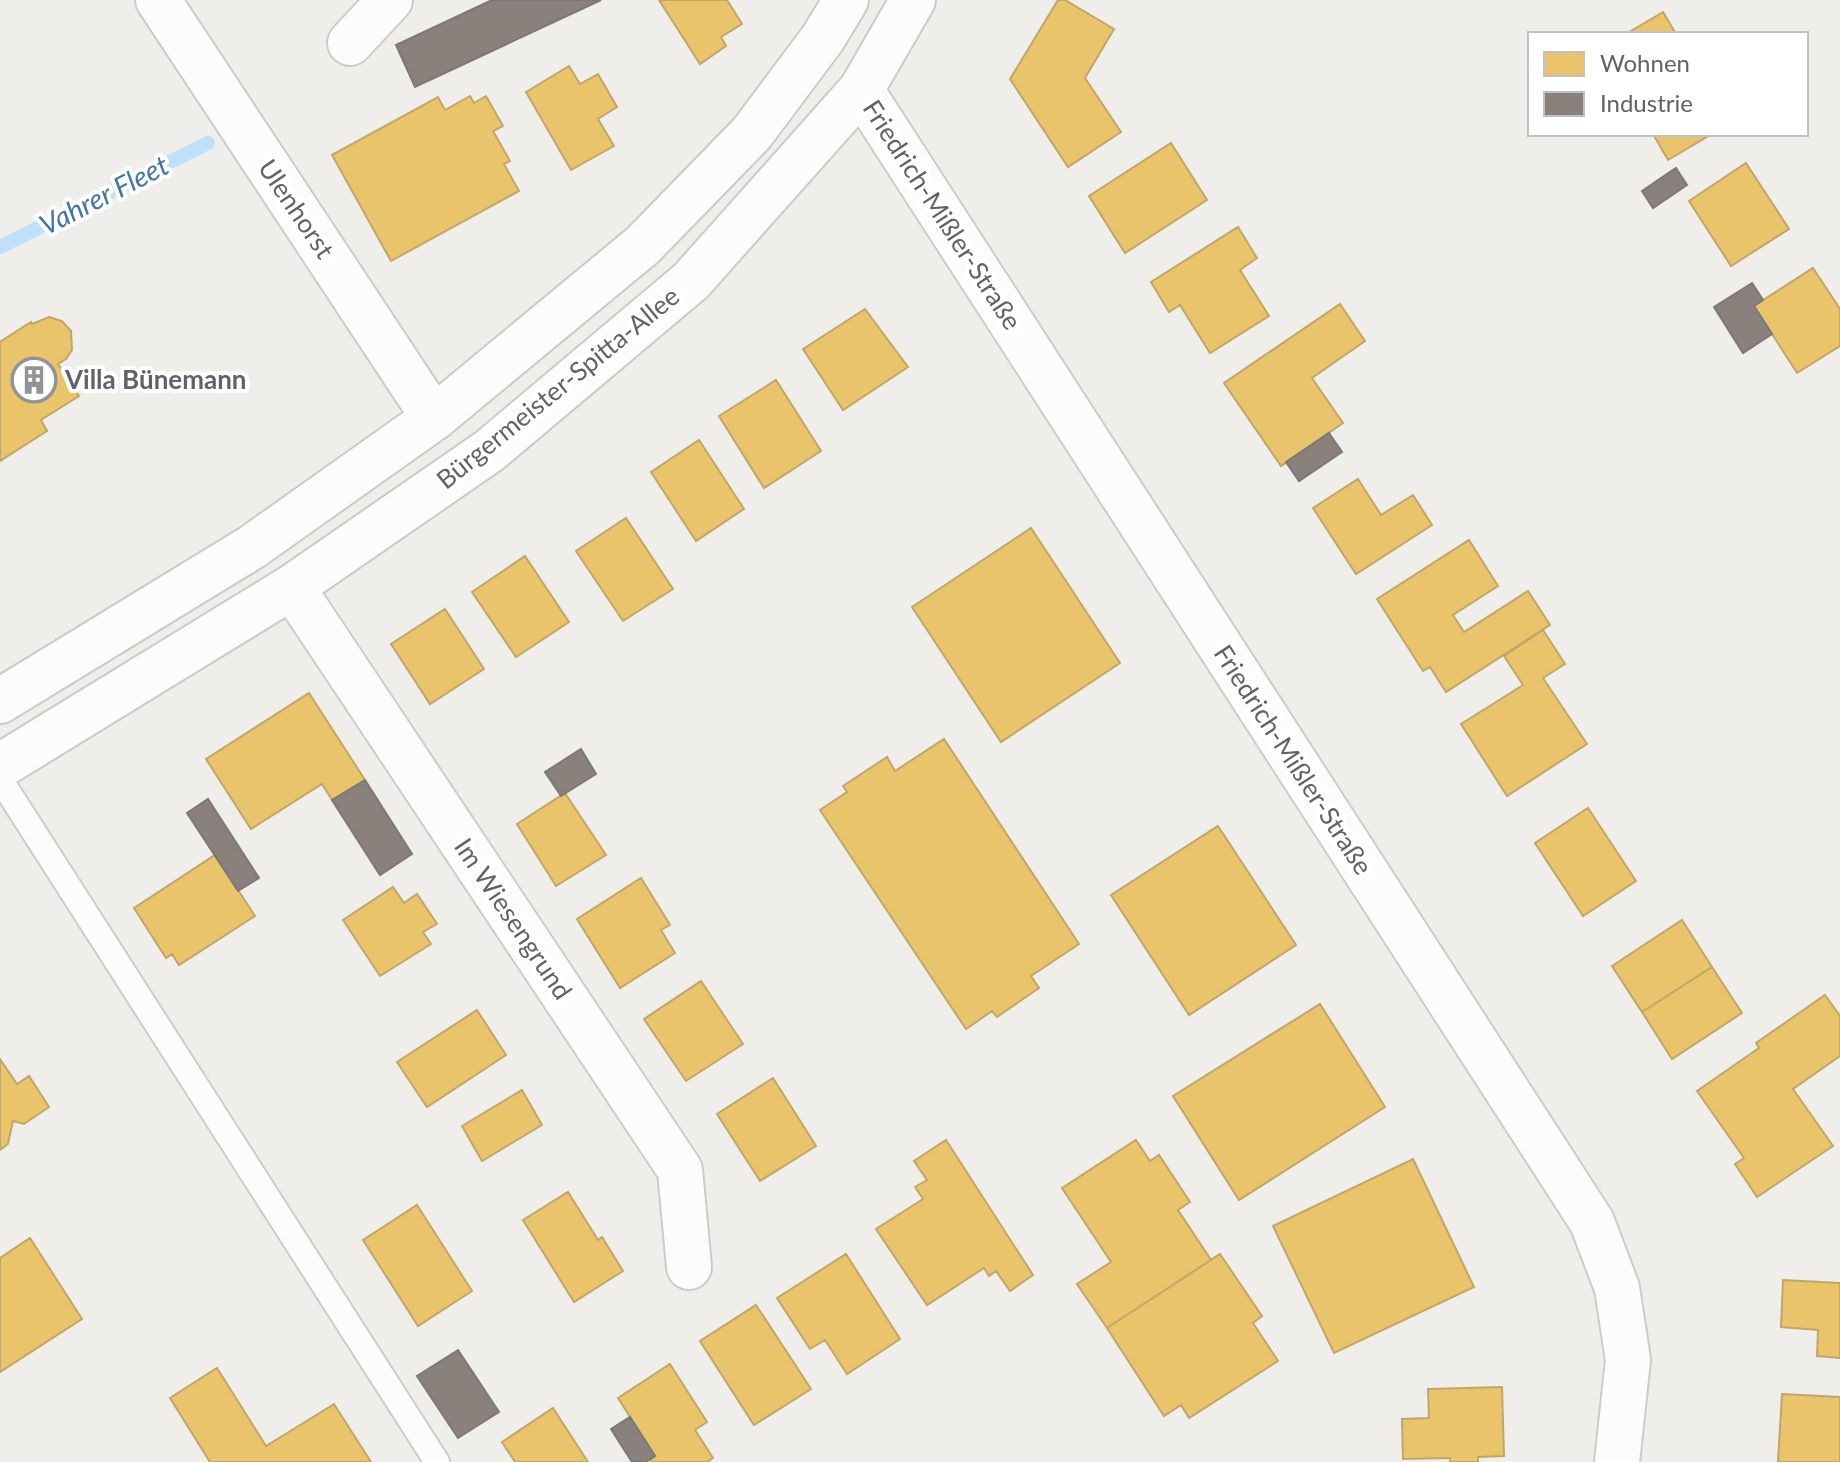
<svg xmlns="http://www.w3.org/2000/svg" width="1840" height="1462" font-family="Lato,sans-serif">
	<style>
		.homes { fill: #e9c46a; stroke: #c0a769; stroke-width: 2 }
		.industry { fill: #8a817c; stroke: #7d7876; stroke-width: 2 }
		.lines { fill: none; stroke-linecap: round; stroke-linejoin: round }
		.stream { stroke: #bfe0f9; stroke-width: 14 }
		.lane-casing { stroke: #cbcccc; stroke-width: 28 }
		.street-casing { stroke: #cbcccc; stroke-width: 48 }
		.secondary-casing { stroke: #cacacb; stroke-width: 48 }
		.lane { stroke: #fdfcfc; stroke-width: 24 }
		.street { stroke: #fdfcfc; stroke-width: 44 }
		.secondary { stroke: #fdfcfc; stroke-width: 44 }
		.labels { text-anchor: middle; stroke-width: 8; stroke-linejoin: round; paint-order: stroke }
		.street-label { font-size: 26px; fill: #5f6368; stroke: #fff }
		.poi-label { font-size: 26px; font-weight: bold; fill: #5f6368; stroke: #fff; text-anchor: start }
		.water-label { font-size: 28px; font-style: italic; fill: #4174aa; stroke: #fff }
	</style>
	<rect width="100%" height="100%" fill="#efeeea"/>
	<path class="homes" d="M 659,0 L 727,0 L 742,24 L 721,37 L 726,46 L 700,64 Z
		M 1058,0 L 1065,0 L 1114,29 L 1085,78 L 1121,132 L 1068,167 L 1010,79 Z
		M 1663,12 L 1676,34 L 1626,34 Z
		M 569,66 L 580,84 L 598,74 L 617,107 L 598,119 L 614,146 L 571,170 L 526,92 Z
		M 470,96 L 474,103 L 486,96 L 503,126 L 493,131 L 510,161 L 504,164 L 519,191 L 391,261 L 332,155 L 438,97 L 445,110 Z
		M 1653,134 L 1712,134 L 1668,160 Z
		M 1171,143 L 1207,200 L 1125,253 L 1089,196 Z
		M 1746,163 L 1789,229 L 1731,266 L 1689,201 Z
		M 1238,227 L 1257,258 L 1240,270 L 1269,316 L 1210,353 L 1180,305 L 1169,312 L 1151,282 Z
		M 1813,268 L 1840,309 L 1840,346 L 1797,373 L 1754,306 Z
		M 1340,304 L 1365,341 L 1312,378 L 1343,423 L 1281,466 L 1224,383 Z
		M 865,309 L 908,367 L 843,410 L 803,349 Z
		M 49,317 L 62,321 L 71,331 L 72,350 L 66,359 L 58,364 L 79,396 L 41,420 L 47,431 L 0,461 L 0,342 L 31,322 L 32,324 Z
		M 776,380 L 821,451 L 764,488 L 719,416 Z
		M 699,440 L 744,509 L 696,541 L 651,472 Z
		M 1358,479 L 1381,515 L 1413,495 L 1432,525 L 1356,574 L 1313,508 Z
		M 626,518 L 673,589 L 623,621 L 576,551 Z
		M 1031,528 L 1120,663 L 1001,742 L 912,607 Z
		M 1469,540 L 1498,586 L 1453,615 L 1464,632 L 1528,591 L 1550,625 L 1446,692 L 1430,667 L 1423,671 L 1377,599 Z
		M 525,556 L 569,622 L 516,657 L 472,592 Z
		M 445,609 L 484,669 L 430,704 L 391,644 Z
		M 1543,630 L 1565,664 L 1543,678 L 1587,744 L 1507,796 L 1461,724 L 1523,685 L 1504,656 Z
		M 309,693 L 365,780 L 332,800 L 322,784 L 251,829 L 206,759 Z
		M 944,739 L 1079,944 L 1031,976 L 1039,988 L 997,1017 L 992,1011 L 966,1029 L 820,810 L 847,792 L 843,786 L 887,757 L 895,771 Z
		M 565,793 L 606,855 L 556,886 L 517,824 Z
		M 1588,808 L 1636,881 L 1583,916 L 1535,843 Z
		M 1218,826 L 1296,945 L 1189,1015 L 1111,895 Z
		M 215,855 L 255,916 L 179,965 L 172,954 L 166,958 L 134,908 Z
		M 641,878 L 670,925 L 661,930 L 675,953 L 620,988 L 577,919 Z
		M 393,887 L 404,903 L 417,894 L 437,924 L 423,932 L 431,944 L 380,976 L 343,920 Z
		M 1682,920 L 1712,967 L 1642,1012 L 1612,966 Z
		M 1712,967 L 1742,1013 L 1672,1059 L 1642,1012 Z
		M 701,981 L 743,1044 L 686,1081 L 644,1019 Z
		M 1825,995 L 1840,1016 L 1840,1056 L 1793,1089 L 1833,1146 L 1757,1197 L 1735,1164 L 1744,1158 L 1697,1091 L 1759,1048 L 1756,1043 Z
		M 1320,1004 L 1385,1107 L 1239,1200 L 1173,1096 Z
		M 477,1010 L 506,1055 L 427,1107 L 397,1062 Z
		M 0,1059 L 17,1084 L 29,1076 L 49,1107 L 24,1124 L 13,1121 L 8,1144 L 0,1150 Z
		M 773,1078 L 816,1146 L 760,1181 L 717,1114 Z
		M 522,1090 L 542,1125 L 482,1161 L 462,1126 Z
		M 946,1140 L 1033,1275 L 1010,1291 L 996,1271 L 989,1276 L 984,1268 L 927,1305 L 876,1229 L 923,1199 L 915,1187 L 927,1180 L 914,1161 Z
		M 1136,1140 L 1150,1161 L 1159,1155 L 1190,1202 L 1178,1210 L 1211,1260 L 1107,1328 L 1077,1284 L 1111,1262 L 1062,1188 Z
		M 1413,1159 L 1474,1287 L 1334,1353 L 1273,1226 Z
		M 568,1192 L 598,1240 L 602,1237 L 623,1271 L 574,1302 L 523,1220 Z
		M 417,1205 L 472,1291 L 418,1326 L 363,1240 Z
		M 30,1238 L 82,1319 L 0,1372 L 0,1258 Z
		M 846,1254 L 900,1339 L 847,1374 L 825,1340 L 810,1349 L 777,1298 Z
		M 1220,1254 L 1262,1316 L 1253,1323 L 1278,1361 L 1189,1418 L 1181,1405 L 1164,1416 L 1107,1328 Z
		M 1783,1280 L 1840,1283 L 1840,1358 L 1817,1356 L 1818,1330 L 1781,1327 Z
		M 756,1305 L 811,1389 L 754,1425 L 700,1341 Z
		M 670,1364 L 707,1422 L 695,1430 L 713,1458 L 707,1462 L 652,1462 L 650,1459 L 655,1456 L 618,1398 Z
		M 217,1368 L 266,1446 L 334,1404 L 371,1462 L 210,1462 L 170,1398 Z
		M 1502,1387 L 1504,1456 L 1478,1457 L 1478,1462 L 1450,1462 L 1450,1458 L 1403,1459 L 1402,1419 L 1429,1418 L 1428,1389 Z
		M 1782,1394 L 1840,1397 L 1840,1462 L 1778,1462 Z
		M 553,1408 L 588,1462 L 515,1462 L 502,1442 Z"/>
	<path class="industry" d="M 492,0 L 601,0 L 415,87 L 396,45 Z
		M 1676,168 L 1687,185 L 1653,208 L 1642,191 Z
		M 1752,283 L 1763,300 L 1754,306 L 1772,334 L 1743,353 L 1714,307 Z
		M 1329,433 L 1342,452 L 1299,481 L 1286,462 Z
		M 581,749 L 596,774 L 561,796 L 545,772 Z
		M 365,780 L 412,854 L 380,875 L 332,800 Z
		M 208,799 L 259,878 L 238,891 L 187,813 Z
		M 458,1350 L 499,1412 L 458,1438 L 417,1376 Z
		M 630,1417 L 655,1456 L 646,1462 L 632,1462 L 611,1429 Z"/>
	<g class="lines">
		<path class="stream" d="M 0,247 L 208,143"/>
		<g class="lane-casing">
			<path id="lane" d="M 0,779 L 437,1462"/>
		</g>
		<g class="street-casing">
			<path id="street" d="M 158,0 L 434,418
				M 350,43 L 390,0
				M 861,90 L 1592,1222 L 1617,1288 L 1628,1360 L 1617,1462
				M 292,587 L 680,1170 L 689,1267"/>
		</g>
		<g class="secondary-casing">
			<path id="secondary" d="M 0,701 L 252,547 L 434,418 L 643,245 L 752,133 L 823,38 L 846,0
				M 0,766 L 292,587 L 489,451 L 691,281 L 861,90 L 913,0"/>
		</g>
		<use href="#lane" class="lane"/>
		<use href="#street" class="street"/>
		<use href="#secondary" class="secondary"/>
	</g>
	<defs>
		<g id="building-ring" transform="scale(2.3)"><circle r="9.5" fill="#fff" stroke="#919496" stroke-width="1.5"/><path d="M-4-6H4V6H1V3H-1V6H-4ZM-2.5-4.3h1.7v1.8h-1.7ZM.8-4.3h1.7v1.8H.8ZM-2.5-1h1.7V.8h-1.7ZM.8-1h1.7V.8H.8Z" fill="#919496"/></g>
	</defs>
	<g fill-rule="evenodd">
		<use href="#building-ring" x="34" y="380"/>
	</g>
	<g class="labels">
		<g class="street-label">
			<text transform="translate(296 209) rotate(56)" y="9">Ulenhorst</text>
			<text transform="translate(942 215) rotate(57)" y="9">Friedrich-Mißler-Straße</text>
			<text transform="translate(558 388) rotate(-39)" y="9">Bürgermeister-Spitta-Allee</text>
			<text transform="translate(1293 760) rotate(57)" y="9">Friedrich-Mißler-Straße</text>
			<text transform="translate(513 919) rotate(56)" y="9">Im Wiesengrund</text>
		</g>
		<g class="poi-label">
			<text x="65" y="389">Villa Bünemann</text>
		</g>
		<g class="water-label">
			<text transform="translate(104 195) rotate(-27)" y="10">Vahrer Fleet</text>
		</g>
	</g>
	<rect x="1528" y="32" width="280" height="104" fill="#ffffff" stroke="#bfc1c3" stroke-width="2"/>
	<rect x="1544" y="52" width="40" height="24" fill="#e9c46a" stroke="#bfc1c3" stroke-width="2"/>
	<text x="1600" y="72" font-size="24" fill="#5f6368">Wohnen</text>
	<rect x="1544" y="92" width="40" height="24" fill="#8a817c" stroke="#bfc1c3" stroke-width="2"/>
	<text x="1600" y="112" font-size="24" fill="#5f6368">Industrie</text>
</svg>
